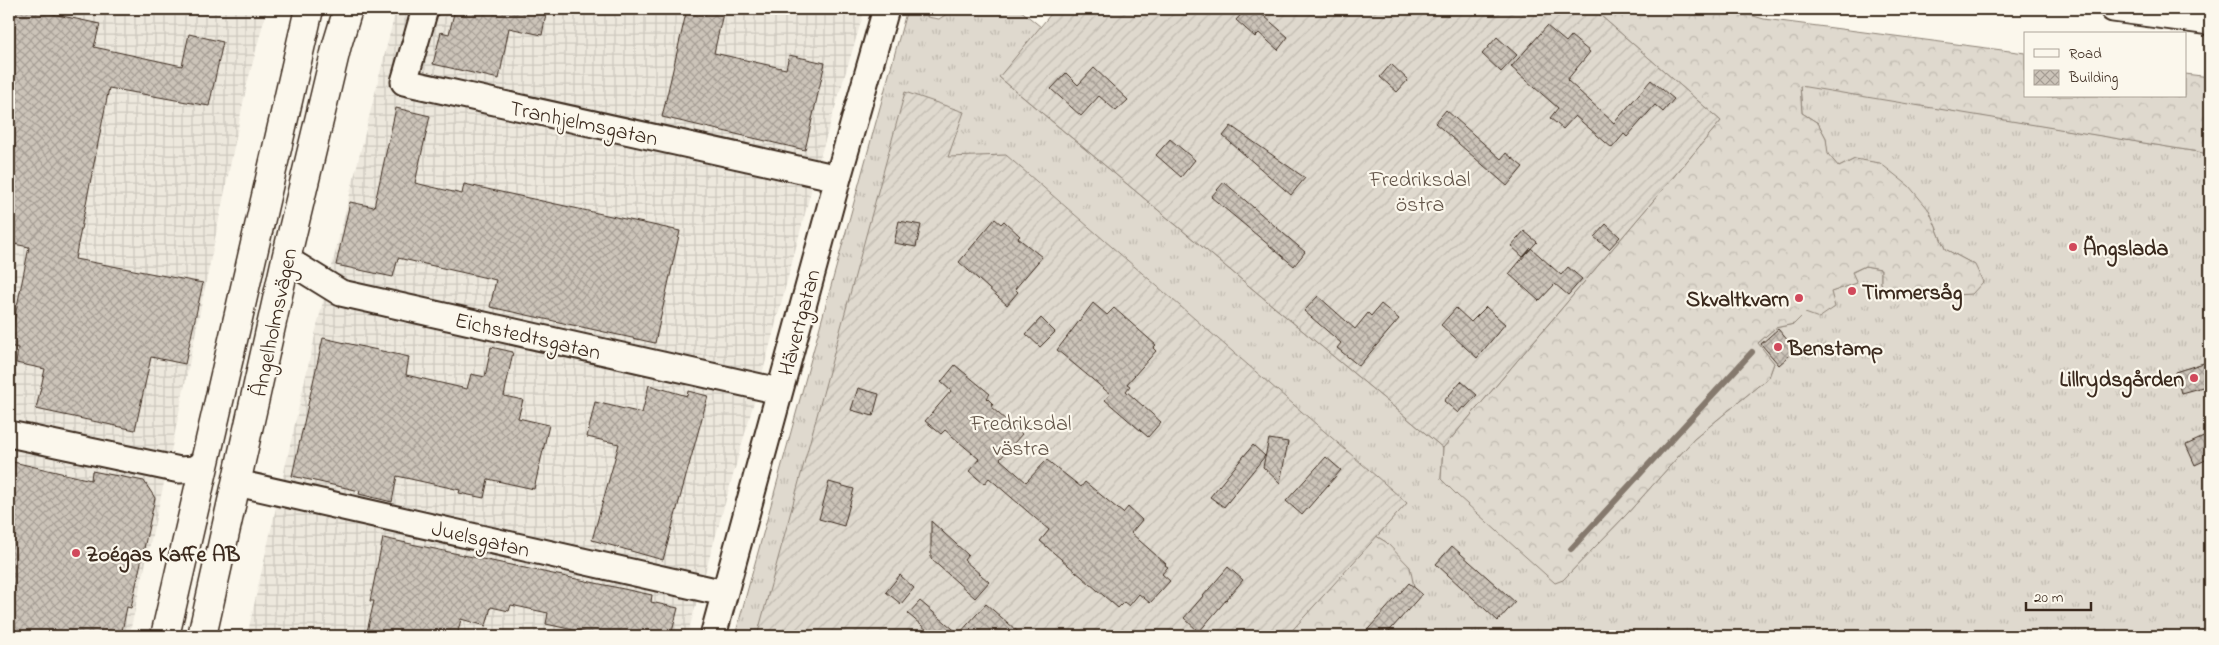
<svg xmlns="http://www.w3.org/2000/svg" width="2219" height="645" font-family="'Indie Flower',sans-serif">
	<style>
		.industrial { fill: url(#industrial-grid) }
		.grass { fill: url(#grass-tufts); stroke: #8d8276 }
		.forest { fill: url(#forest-crowns); stroke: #8d8276 }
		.garden { fill: url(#garden-furrows); stroke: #8d8276 }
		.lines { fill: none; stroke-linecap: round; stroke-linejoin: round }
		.stream { stroke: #85796d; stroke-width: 6 }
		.building { fill: url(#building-cross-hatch); stroke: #3b2a1e }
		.minor-casing { stroke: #3b2a1e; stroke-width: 29 }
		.major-casing { stroke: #3b2a1e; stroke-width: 31 }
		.minor { stroke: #fbf7ec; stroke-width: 25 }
		.major { stroke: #fbf7ec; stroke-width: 28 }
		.poi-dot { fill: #d1495b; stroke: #fbf7ec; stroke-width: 2 }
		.labels { text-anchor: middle; stroke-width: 4.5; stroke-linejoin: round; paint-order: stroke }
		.street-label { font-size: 22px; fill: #3b2a1e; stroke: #fbf7ec }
		.park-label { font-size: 22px; fill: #64564a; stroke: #fbf7ec }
		.poi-label { font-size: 22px; font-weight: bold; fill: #3b2a1e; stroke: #fbf7ec; text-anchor: start }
	</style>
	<defs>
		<pattern id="industrial-grid" width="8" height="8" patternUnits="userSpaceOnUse" patternTransform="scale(1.25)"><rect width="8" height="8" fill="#ede8dd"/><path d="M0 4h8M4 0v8" fill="none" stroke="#ccc7bd"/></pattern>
		<pattern id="grass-tufts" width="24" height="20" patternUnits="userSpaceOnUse" patternTransform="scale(1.25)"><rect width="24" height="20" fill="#dfd9ce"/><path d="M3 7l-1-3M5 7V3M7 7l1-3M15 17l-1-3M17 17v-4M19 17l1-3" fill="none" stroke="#c0bab0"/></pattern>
		<pattern id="forest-crowns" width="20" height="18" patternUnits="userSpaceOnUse" patternTransform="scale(1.25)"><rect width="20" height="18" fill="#dfd9ce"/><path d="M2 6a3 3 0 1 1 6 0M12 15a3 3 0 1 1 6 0" fill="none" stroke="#c0bab0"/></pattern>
		<pattern id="garden-furrows" width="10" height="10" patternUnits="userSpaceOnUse" patternTransform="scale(1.25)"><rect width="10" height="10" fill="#dfd9ce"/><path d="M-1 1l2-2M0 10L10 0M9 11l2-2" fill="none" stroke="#c0bab0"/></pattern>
		<pattern id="building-cross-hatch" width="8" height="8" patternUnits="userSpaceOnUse" patternTransform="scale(1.25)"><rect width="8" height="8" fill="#ccc4b9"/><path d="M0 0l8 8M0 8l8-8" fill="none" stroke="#a79f96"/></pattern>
	</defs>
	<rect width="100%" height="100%" fill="#fbf7ec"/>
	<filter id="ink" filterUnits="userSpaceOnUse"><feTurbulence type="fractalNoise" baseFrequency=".02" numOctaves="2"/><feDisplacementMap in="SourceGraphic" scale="10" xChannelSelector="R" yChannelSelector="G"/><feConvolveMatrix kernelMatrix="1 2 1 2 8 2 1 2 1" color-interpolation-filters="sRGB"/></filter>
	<g filter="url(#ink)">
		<path class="industrial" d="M 9,9 L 267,9 L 247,84 L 169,461 L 129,636 L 9,636 Z
			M 396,9 L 865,9 L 820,157 L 766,360 L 687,636 L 247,636 L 318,322 Z"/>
		<path class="grass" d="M 907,9 L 929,9 L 927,17 L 939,19 L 954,9 L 1019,9 L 1041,27 L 1000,78 L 1443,448 L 1441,479 L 1563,580 L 1626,515 L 1694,439 L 1769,377 L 1774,363 L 1757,344 L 1775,328 L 1794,324 L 1805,312 L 1831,292 L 1856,283 L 1851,273 L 1865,266 L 1881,269 L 1881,283 L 1887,292 L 1906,289 L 1936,296 L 1975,265 L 1945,249 L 1929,210 L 1855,159 L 1839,167 L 1827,154 L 1826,138 L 1818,123 L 1802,113 L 1800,85 L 2210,154 L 2210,636 L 1370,636 L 1386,542 L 1376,536 L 1407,503 L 757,636 L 735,636 Z"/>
		<path class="forest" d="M 1593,9 L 1729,9 L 1764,19 L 2025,53 L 2025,96 L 2185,96 L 2185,74 L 2210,77 L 2210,154 L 1800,86 L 1802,113 L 1818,123 L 1826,138 L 1828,154 L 1839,167 L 1855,159 L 1880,163 L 1909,186 L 1929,210 L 1945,249 L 1975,265 L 1983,282 L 1972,294 L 1936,296 L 1906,289 L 1886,292 L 1881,283 L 1881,269 L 1865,266 L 1852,272 L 1857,283 L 1831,292 L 1835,307 L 1819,318 L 1805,313 L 1794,324 L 1775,328 L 1758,343 L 1774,363 L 1769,377 L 1694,439 L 1626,515 L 1563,580 L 1555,583 L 1458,496 L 1441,479 L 1443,448 L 1721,121 Z
			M 1376,536 L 1386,542 L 1410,567 L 1414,587 L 1370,636 L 1287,636 Z"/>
		<path class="garden" d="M 1055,9 L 1593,9 L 1721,121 L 1443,448 L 999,77 Z
			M 905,92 L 964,112 L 948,157 L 1006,155 L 1407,503 L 1287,636 L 757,636 Z"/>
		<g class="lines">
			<path class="stream" d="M 1571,549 L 1752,352"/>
		</g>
		<path class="building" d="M 9,9 L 29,9 L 100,24 L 94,47 L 182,66 L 189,34 L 223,42 L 209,106 L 109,88 L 75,259 L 203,283 L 185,364 L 151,357 L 135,430 L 36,409 L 45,369 L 16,363 L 18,348 L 9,346 L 29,247 L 9,243 Z
			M 455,9 L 547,9 L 542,35 L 509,28 L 499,79 L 433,64 L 441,32 L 449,34 Z
			M 687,9 L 724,9 L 714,53 L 786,69 L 789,55 L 825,63 L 805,150 L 662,117 Z
			M 1246,9 L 1256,9 L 1288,37 L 1278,50 L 1259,33 L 1255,37 L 1236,20 Z
			M 1547,26 L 1566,42 L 1571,36 L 1590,52 L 1567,80 L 1614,123 L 1651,80 L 1674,99 L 1663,112 L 1655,105 L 1627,137 L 1624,134 L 1612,148 L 1575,116 L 1563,129 L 1550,118 L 1558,108 L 1511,67 Z
			M 1497,37 L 1517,55 L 1501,72 L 1482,54 Z
			M 1391,64 L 1408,80 L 1397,92 L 1380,77 Z
			M 1094,68 L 1128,100 L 1116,111 L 1099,96 L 1081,116 L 1051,89 L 1066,73 L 1078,85 Z
			M 396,108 L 430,116 L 415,183 L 462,194 L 464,184 L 680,231 L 655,343 L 490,307 L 496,280 L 398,258 L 393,277 L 336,265 L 350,202 L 374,207 Z
			M 1446,110 L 1501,159 L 1506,153 L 1523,167 L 1507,186 L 1435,123 Z
			M 1231,126 L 1305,178 L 1291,195 L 1223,136 Z
			M 1170,139 L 1195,160 L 1181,177 L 1156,155 Z
			M 1224,182 L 1305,252 L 1294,266 L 1211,197 Z
			M 995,219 L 1001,224 L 1004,221 L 1020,236 L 1018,238 L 1042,257 L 1015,289 L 1018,292 L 1007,305 L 959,262 Z
			M 899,221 L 921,225 L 916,247 L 894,243 Z
			M 1606,224 L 1620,237 L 1609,249 L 1594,237 Z
			M 1524,231 L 1537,242 L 1523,257 L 1511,246 Z
			M 1531,248 L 1561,275 L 1568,267 L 1582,279 L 1568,295 L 1555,284 L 1539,301 L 1509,274 Z
			M 1318,296 L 1355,329 L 1368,313 L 1371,316 L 1381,304 L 1399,319 L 1359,366 L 1337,348 L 1341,343 L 1304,311 Z
			M 1093,303 L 1107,315 L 1114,308 L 1156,345 L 1153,348 L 1156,351 L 1127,384 L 1130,386 L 1126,391 L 1161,422 L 1148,437 L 1105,400 L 1110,394 L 1057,350 Z
			M 1486,307 L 1505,324 L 1477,358 L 1441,325 L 1456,308 L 1471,322 Z
			M 1041,318 L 1055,332 L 1040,347 L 1026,334 Z
			M 1778,329 L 1796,350 L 1779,365 L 1761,344 Z
			M 323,338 L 409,357 L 406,375 L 467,389 L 471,374 L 485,377 L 491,347 L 513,352 L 504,396 L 523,400 L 518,418 L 549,425 L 534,489 L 488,479 L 484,498 L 459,493 L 460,490 L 397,476 L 392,502 L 359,494 L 360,491 L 292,476 Z
			M 2210,361 L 2210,385 L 2181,393 L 2175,372 Z
			M 955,365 L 990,394 L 987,398 L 993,404 L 991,407 L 1022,434 L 1000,459 L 1026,482 L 1047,460 L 1081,487 L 1085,482 L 1123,513 L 1128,507 L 1142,520 L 1131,533 L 1166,564 L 1165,565 L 1168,567 L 1162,574 L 1170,581 L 1150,603 L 1139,594 L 1129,606 L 1124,602 L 1118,608 L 1040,541 L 1049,530 L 989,478 L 984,484 L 969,471 L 979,459 L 945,430 L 941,434 L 925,421 L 951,391 L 941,382 Z
			M 1461,381 L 1477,395 L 1465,408 L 1463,407 L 1458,413 L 1444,401 Z
			M 649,385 L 687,396 L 688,391 L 708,396 L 663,560 L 592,540 L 619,444 L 587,437 L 595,402 L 642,413 Z
			M 858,388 L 879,394 L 873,416 L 851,410 Z
			M 2210,434 L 2210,458 L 2195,465 L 2186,445 Z
			M 1269,439 L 1288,442 L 1280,483 L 1263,467 Z
			M 1253,445 L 1265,456 L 1224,507 L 1210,497 Z
			M 1326,457 L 1341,470 L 1302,515 L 1286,501 Z
			M 9,461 L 91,480 L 92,471 L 144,481 L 155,498 L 131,608 L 127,607 L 121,636 L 9,636 Z
			M 829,482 L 854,489 L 844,526 L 819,519 Z
			M 931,521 L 968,555 L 964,560 L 989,582 L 975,598 L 931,559 Z
			M 383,538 L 652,595 L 651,602 L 678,608 L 671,636 L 601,636 L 546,624 L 548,613 L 511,605 L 509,611 L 491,607 L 486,626 L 461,619 L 457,636 L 366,636 L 374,601 L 370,601 Z
			M 1452,546 L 1515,602 L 1498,621 L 1436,564 Z
			M 1228,567 L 1243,580 L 1199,632 L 1184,618 Z
			M 900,575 L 914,588 L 901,604 L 886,592 Z
			M 1409,583 L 1422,594 L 1385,636 L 1362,636 Z
			M 920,601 L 959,634 L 986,604 L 1023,636 L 934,636 L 908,614 Z"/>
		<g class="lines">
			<g class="minor-casing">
				<path id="minor" d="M 425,9 L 404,82 L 838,178
					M 2113,9 L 2210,22
					M 286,259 L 341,293 L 779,391
					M 9,434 L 180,470 L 194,469 L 204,462
					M 237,483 L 724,593
					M 713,636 L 838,178 L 886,9"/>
			</g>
			<g class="major-casing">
				<path id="major" d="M 165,636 L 309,9
					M 202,636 L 286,259 L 337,45 L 348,9"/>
			</g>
			<use href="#minor" class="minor"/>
			<use href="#major" class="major"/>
		</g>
	</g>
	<g class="poi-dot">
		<circle cx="2073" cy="247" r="5"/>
		<circle cx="1852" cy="291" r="5"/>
		<circle cx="1799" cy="298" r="5"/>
		<circle cx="1778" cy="347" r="5"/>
		<circle cx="2194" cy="378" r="5"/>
		<circle cx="76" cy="553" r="5"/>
	</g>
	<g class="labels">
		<g class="street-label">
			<text transform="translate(584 122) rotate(12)" y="8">Tranhjelmsgatan</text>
			<text transform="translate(273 322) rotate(-78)" y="8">Ängelholmsvägen</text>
			<text transform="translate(798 322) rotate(-75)" y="8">Hävertgatan</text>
			<text transform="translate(528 335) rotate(13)" y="8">Eichstedtsgatan</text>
			<text transform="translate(481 538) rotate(13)" y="8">Juelsgatan</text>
		</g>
		<g class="park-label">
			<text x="1420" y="186">Fredriksdal<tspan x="1420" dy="25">östra</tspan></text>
			<text x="1021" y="430">Fredriksdal<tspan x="1021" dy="25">västra</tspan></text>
		</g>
		<g class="poi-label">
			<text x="2083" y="255">Ängslada</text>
			<text x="1862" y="299">Timmersåg</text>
			<text x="1789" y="306" text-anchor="end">Skvaltkvarn</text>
			<text x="1788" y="355">Benstamp</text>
			<text x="2184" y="386" text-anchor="end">Lillrydsgården</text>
			<text x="86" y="561">Zoégas Kaffe AB</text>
		</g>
	</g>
	<rect width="2219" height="645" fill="none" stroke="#fbf7ec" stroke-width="30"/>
	<rect x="15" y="15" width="2189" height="615" fill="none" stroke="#3b2a1e" stroke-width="2" filter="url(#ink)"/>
	<rect x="2024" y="32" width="162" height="65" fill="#fbf7ec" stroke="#aea59a"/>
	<rect x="2034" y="49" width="25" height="8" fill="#fbf7ec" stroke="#aea59a"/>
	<text x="2069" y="58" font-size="15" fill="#3b2a1e">Road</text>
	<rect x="2034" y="70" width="25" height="15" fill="url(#building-cross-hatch)" stroke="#aea59a"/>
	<text x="2069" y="82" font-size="15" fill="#3b2a1e">Building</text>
	<path d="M2026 602v8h65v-8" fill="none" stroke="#3b2a1e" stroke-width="2.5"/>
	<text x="2034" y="602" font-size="15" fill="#3b2a1e" stroke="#fbf7ec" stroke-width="4" paint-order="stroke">20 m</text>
</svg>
